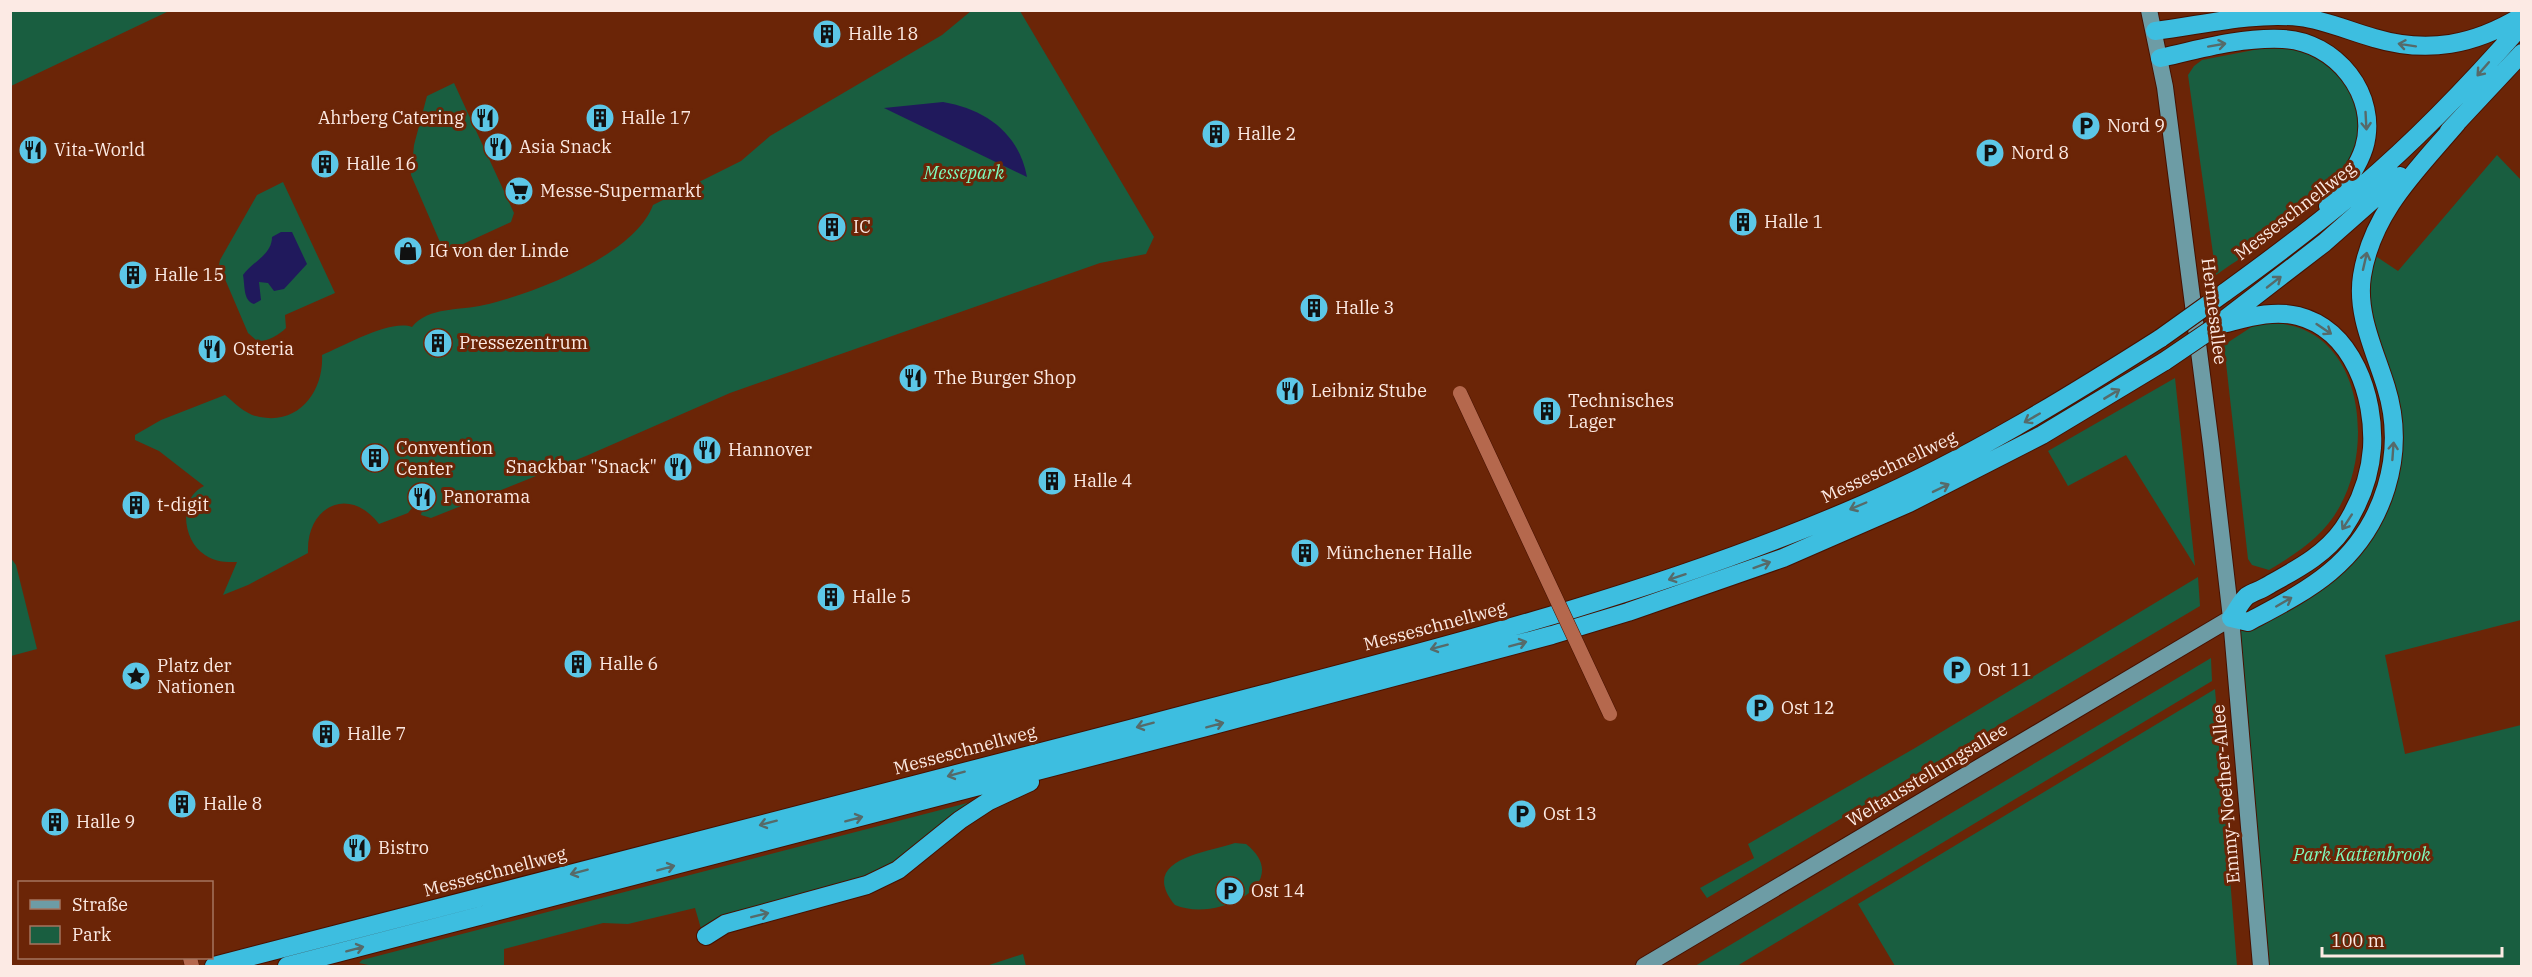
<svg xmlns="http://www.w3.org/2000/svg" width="2532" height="977" font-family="'IBM Plex Serif',serif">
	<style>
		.green { fill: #195e40 }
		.water { fill: #20195c }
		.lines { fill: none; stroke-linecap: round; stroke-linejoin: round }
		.minor-casing { stroke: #461100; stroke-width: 15 }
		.major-casing { stroke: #461100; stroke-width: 18 }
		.highway-casing { stroke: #461100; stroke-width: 20 }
		.minor { stroke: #b5684d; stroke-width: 14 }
		.major { stroke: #6d9ca5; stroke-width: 16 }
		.highway { stroke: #3dbee0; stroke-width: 18 }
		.minor-bridge-casing { stroke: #461100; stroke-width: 15; stroke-linecap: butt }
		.highway-bridge-casing { stroke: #461100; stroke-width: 20; stroke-linecap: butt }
		.minor-bridge { stroke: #b5684d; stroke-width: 14 }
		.highway-bridge { stroke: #3dbee0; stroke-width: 18 }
		.oneway { stroke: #566a69 }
		.labels { text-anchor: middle; stroke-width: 6; stroke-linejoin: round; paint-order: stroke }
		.poi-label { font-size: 18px; fill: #fceae4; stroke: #6b2507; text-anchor: start }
		.park-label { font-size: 18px; font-style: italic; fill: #7efcbe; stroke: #6b2507 }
		.street-label { font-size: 18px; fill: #fceae4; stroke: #6b2507 }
	</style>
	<rect width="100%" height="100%" fill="#6b2507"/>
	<path class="green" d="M 11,10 L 169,10 L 169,11 L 11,86 Z
		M 971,11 L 1020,11 L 1154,237 L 1146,254 L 1100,263 L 730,393 L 586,456 L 431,518 L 421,515 L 423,506 L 416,503 L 408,513 L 379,524 C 349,485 306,506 308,553 L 248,585 L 223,595 L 237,562 C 225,562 215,562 205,555 C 182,541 178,498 204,486 L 159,451 L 135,440 L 135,435 L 161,420 L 225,395 C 236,404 246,415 260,417 C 300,425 324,390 322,355 C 344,346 390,319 412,327 C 429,306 460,311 484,305 C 533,294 635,255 653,205 L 741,161 L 770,136 L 942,35 Z
		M 2264,48 C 2302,48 2322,52 2346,85 C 2405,165 2269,237 2216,275 L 2188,75 L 2194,66 L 2202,60 Z
		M 454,83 L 514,213 L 511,222 L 450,250 L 443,249 L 411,175 L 414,145 L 427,96 Z
		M 2497,155 L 2521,180 L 2521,620 L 2385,655 L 2405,754 L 2521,725 L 2521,966 L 2261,966 L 2231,618 L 2249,622 L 2353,550 L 2393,452 L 2368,335 L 2368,251 L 2398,271 Z
		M 283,182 L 335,293 L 285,315 L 286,328 C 279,335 267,342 257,341 L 248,333 L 219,265 L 220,260 L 257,195 Z
		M 2268,323 C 2361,322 2376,441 2340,506 C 2324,536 2297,553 2269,570 L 2252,565 L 2248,559 L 2224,345 L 2256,324 Z
		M 2175,378 L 2195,566 L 2126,455 L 2068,486 L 2048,451 Z
		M 10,557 L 16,565 L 37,649 L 11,656 Z
		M 2198,577 L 2200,606 L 1707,898 L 1700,888 L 1754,858 L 1748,844 L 1915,748 Z
		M 2211,658 L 2212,681 L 1737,966 L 1695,966 Z
		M 2215,689 L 2237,966 L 1895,966 L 1858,904 Z
		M 975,801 L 899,863 L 867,881 L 702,932 L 695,908 L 628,924 L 603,923 L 504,949 L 504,966 L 373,966 L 359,963 L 362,960 Z
		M 1235,843 L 1246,844 C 1296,883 1217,923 1175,905 C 1138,860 1204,853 1235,843 Z
		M 1023,954 L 1026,966 L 986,966 Z"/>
	<path class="water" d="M 943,102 C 985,109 1019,133 1027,177 L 884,108 Z
		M 281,232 L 292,232 L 307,264 L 284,289 L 274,291 L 268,283 L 259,282 L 261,300 L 254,304 C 243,301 245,285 243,275 C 252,262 272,255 272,237 Z"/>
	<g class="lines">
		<g class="minor-casing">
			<path id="minor" d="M 190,958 L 192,966"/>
		</g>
		<g class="major-casing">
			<path id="major" d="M 2149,10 L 2165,87 L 2211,445 L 2231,618 L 2261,966
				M 1644,966 L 2231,618"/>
		</g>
		<g class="highway-casing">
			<path id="highway" d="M 2155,31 C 2203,25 2252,12 2300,17 C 2325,20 2349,31 2374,38 C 2428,54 2474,45 2522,16
				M 2160,58 C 2200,49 2242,37 2283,39 C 2335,41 2380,95 2364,148 C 2357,170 2341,188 2328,206
				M 2449,131 L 2522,53
				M 2224,293 C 2271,259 2317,225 2361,187 C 2419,138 2472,82 2522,25
				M 2224,320 L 2324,243 L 2400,176
				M 2218,325 C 2244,319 2271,309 2298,316 C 2353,330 2375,397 2372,448 C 2370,477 2359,505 2343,529 C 2324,556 2295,570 2267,586 C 2261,590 2253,592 2247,596 C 2241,601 2236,612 2231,618 L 2248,622 C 2276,607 2306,592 2330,572 C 2384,527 2407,454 2386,387 C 2375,351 2356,314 2362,276 C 2372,212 2417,170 2457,123
				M 706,936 L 725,924 L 867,885 L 898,870 L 960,820 L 989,801 L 1030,782
				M 214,966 C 521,887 828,809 1134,728 C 1380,662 1630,606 1864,504 C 1969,458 2065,399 2161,338
				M 287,966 L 1206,727 L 1552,635 L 1628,612 L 1783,558 L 1909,503 L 2042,435 L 2165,361"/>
		</g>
		<use href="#minor" class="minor"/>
		<use href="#major" class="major"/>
		<use href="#highway" class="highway"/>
		<g class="minor-bridge-casing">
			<path id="minor-bridge" d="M 1460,393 L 1610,714"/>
		</g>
		<g class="highway-bridge-casing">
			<path id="highway-bridge" d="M 2161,338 L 2224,293
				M 2165,361 L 2218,325"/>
		</g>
		<use href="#minor-bridge" class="minor-bridge"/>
		<use href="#highway-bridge" class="highway-bridge"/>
	</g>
	<defs><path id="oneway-shaft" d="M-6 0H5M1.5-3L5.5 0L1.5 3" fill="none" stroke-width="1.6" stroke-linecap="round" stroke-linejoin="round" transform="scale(1.5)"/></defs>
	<g class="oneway">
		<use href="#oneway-shaft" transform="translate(2217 45) rotate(-10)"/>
		<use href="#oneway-shaft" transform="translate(2407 45) rotate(-171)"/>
		<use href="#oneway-shaft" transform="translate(2483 69) rotate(131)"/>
		<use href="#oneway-shaft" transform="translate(2366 121) rotate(87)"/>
		<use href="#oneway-shaft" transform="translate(2365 261) rotate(-77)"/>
		<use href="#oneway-shaft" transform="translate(2274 282) rotate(-38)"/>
		<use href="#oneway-shaft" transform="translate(2324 329) rotate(34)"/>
		<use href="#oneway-shaft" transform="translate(2112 394) rotate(-31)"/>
		<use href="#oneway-shaft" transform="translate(2032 418) rotate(150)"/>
		<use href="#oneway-shaft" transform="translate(2393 451) rotate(-86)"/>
		<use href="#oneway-shaft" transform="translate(1941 488) rotate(-26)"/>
		<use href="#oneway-shaft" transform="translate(1858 506) rotate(157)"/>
		<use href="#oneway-shaft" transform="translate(2347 522) rotate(123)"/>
		<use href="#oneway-shaft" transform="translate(1762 565) rotate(-20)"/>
		<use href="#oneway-shaft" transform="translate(1677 577) rotate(162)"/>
		<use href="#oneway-shaft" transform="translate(2284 602) rotate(-30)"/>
		<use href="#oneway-shaft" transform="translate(1518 644) rotate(-15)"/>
		<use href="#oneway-shaft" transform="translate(1439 647) rotate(165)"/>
		<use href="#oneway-shaft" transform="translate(1145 725) rotate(165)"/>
		<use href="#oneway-shaft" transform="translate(1215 725) rotate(-15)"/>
		<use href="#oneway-shaft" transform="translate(956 774) rotate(165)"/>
		<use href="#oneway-shaft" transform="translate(854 819) rotate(-15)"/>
		<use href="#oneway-shaft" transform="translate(768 823) rotate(165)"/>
		<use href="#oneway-shaft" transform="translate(666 868) rotate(-15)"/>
		<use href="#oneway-shaft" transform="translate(579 872) rotate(165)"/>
		<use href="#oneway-shaft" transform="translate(760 915) rotate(-14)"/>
		<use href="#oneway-shaft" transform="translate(355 949) rotate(-15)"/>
	</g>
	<defs>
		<g id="building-disc" transform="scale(1.5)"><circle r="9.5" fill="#5cc7e7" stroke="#6b2507"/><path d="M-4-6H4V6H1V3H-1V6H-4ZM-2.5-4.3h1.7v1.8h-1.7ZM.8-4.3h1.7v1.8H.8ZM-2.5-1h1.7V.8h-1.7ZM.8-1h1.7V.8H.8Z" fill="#111"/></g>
		<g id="restaurant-disc" transform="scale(1.5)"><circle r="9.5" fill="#5cc7e7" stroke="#6b2507"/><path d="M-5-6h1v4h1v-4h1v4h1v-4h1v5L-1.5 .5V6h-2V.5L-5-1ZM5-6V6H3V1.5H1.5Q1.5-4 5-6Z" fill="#111"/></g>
		<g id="parking-disc" transform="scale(1.5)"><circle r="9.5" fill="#5cc7e7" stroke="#6b2507"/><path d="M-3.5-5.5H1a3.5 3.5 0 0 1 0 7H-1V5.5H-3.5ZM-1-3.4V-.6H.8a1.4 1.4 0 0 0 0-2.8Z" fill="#111"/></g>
		<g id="supermarket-disc" transform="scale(1.5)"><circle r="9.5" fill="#5cc7e7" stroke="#6b2507"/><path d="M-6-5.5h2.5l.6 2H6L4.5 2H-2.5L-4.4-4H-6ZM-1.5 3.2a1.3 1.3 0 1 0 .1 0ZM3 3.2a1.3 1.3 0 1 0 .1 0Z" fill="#111"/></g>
		<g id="shop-disc" transform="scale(1.5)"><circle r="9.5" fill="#5cc7e7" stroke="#6b2507"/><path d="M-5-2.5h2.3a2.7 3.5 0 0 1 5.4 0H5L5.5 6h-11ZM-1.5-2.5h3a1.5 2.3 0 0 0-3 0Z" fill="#111"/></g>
		<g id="sight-disc" transform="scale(1.5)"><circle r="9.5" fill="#5cc7e7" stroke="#6b2507"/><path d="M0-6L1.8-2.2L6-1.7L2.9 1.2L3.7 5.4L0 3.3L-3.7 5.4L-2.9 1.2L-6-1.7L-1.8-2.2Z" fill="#111"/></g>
	</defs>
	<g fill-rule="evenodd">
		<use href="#building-disc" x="827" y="34"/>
		<use href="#restaurant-disc" x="485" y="118"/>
		<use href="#building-disc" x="600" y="118"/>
		<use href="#parking-disc" x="2086" y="126"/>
		<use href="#building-disc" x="1216" y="134"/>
		<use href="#restaurant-disc" x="498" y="147"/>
		<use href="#restaurant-disc" x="33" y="150"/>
		<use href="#parking-disc" x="1990" y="153"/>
		<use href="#building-disc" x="325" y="164"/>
		<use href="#supermarket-disc" x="519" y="191"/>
		<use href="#building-disc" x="1743" y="222"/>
		<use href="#building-disc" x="832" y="227"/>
		<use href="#shop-disc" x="408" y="251"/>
		<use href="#building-disc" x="133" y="275"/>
		<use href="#building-disc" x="1314" y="308"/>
		<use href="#building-disc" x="438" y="343"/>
		<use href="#restaurant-disc" x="212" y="349"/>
		<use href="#restaurant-disc" x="913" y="378"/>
		<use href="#restaurant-disc" x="1290" y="391"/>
		<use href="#building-disc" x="1547" y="411"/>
		<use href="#restaurant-disc" x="707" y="450"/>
		<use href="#building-disc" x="375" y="458"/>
		<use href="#restaurant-disc" x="678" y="467"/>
		<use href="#building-disc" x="1052" y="481"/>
		<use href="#restaurant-disc" x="422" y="497"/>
		<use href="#building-disc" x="136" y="505"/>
		<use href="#building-disc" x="1305" y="553"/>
		<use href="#building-disc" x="831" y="597"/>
		<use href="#building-disc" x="578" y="664"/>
		<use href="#parking-disc" x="1957" y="670"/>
		<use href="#sight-disc" x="136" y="676"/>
		<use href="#parking-disc" x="1760" y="708"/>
		<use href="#building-disc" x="326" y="734"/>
		<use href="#building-disc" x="182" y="804"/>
		<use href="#parking-disc" x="1522" y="814"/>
		<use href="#building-disc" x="55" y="822"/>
		<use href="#restaurant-disc" x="357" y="848"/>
		<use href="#parking-disc" x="1230" y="891"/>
	</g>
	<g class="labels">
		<g class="poi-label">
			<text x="848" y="40">Halle 18</text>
			<text x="464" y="124" text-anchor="end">Ahrberg Catering</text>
			<text x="621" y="124">Halle 17</text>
			<text x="2107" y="132">Nord 9</text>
			<text x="1237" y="140">Halle 2</text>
			<text x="519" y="153">Asia Snack</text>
			<text x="54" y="156">Vita-World</text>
			<text x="2011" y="159">Nord 8</text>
			<text x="346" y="170">Halle 16</text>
			<text x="540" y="197">Messe-Supermarkt</text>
			<text x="1764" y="228">Halle 1</text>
			<text x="853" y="233">IC</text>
			<text x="429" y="257">IG von der Linde</text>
			<text x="154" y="281">Halle 15</text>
			<text x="1335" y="314">Halle 3</text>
			<text x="459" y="349">Pressezentrum</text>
			<text x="233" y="355">Osteria</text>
			<text x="934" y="384">The Burger Shop</text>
			<text x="1311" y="397">Leibniz Stube</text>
			<text x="1568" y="407">Technisches<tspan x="1568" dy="21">Lager</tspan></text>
			<text x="396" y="454">Convention<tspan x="396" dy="21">Center</tspan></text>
			<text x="728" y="456">Hannover</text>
			<text x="657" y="473" text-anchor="end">Snackbar "Snack"</text>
			<text x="1073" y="487">Halle 4</text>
			<text x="443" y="503">Panorama</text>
			<text x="157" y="511">t-digit</text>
			<text x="1326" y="559">Münchener Halle</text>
			<text x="852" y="603">Halle 5</text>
			<text x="599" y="670">Halle 6</text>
			<text x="157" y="672">Platz der<tspan x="157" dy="21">Nationen</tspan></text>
			<text x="1978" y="676">Ost 11</text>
			<text x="1781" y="714">Ost 12</text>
			<text x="347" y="740">Halle 7</text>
			<text x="203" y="810">Halle 8</text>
			<text x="1543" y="820">Ost 13</text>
			<text x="76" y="828">Halle 9</text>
			<text x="378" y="854">Bistro</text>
			<text x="1251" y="897">Ost 14</text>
		</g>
		<g class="park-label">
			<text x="964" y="179">Messepark</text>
			<text x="2362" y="861">Park Kattenbrook</text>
		</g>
		<g class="street-label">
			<text transform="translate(2295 211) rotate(-38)" y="6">Messeschnellweg</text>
			<text transform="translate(2214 311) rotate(83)" y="6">Hermesallee</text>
			<text transform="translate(1889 467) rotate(-25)" y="6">Messeschnellweg</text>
			<text transform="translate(1435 626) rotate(-15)" y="6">Messeschnellweg</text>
			<text transform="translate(965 750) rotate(-15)" y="6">Messeschnellweg</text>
			<text transform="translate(1927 775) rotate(-31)" y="6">Weltausstellungsallee</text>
			<text transform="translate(2226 794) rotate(-95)" y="6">Emmy-Noether-Allee</text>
			<text transform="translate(495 872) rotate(-15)" y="6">Messeschnellweg</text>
		</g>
	</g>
	<rect width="2532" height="977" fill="none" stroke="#fceae4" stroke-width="24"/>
	<rect x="18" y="881" width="195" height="78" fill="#6b2507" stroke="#a5745f" stroke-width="1.5"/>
	<rect x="30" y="900" width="30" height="9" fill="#6d9ca5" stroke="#a5745f" stroke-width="1.5"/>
	<text x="72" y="911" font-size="18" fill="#fceae4">Straße</text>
	<rect x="30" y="926" width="30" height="18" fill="#195e40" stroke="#a5745f" stroke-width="1.5"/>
	<text x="72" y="941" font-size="18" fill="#fceae4">Park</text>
	<path d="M2322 947v9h180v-9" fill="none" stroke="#fceae4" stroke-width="3"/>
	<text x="2331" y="947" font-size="18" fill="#fceae4" stroke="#6b2507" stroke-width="4.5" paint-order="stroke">100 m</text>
</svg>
